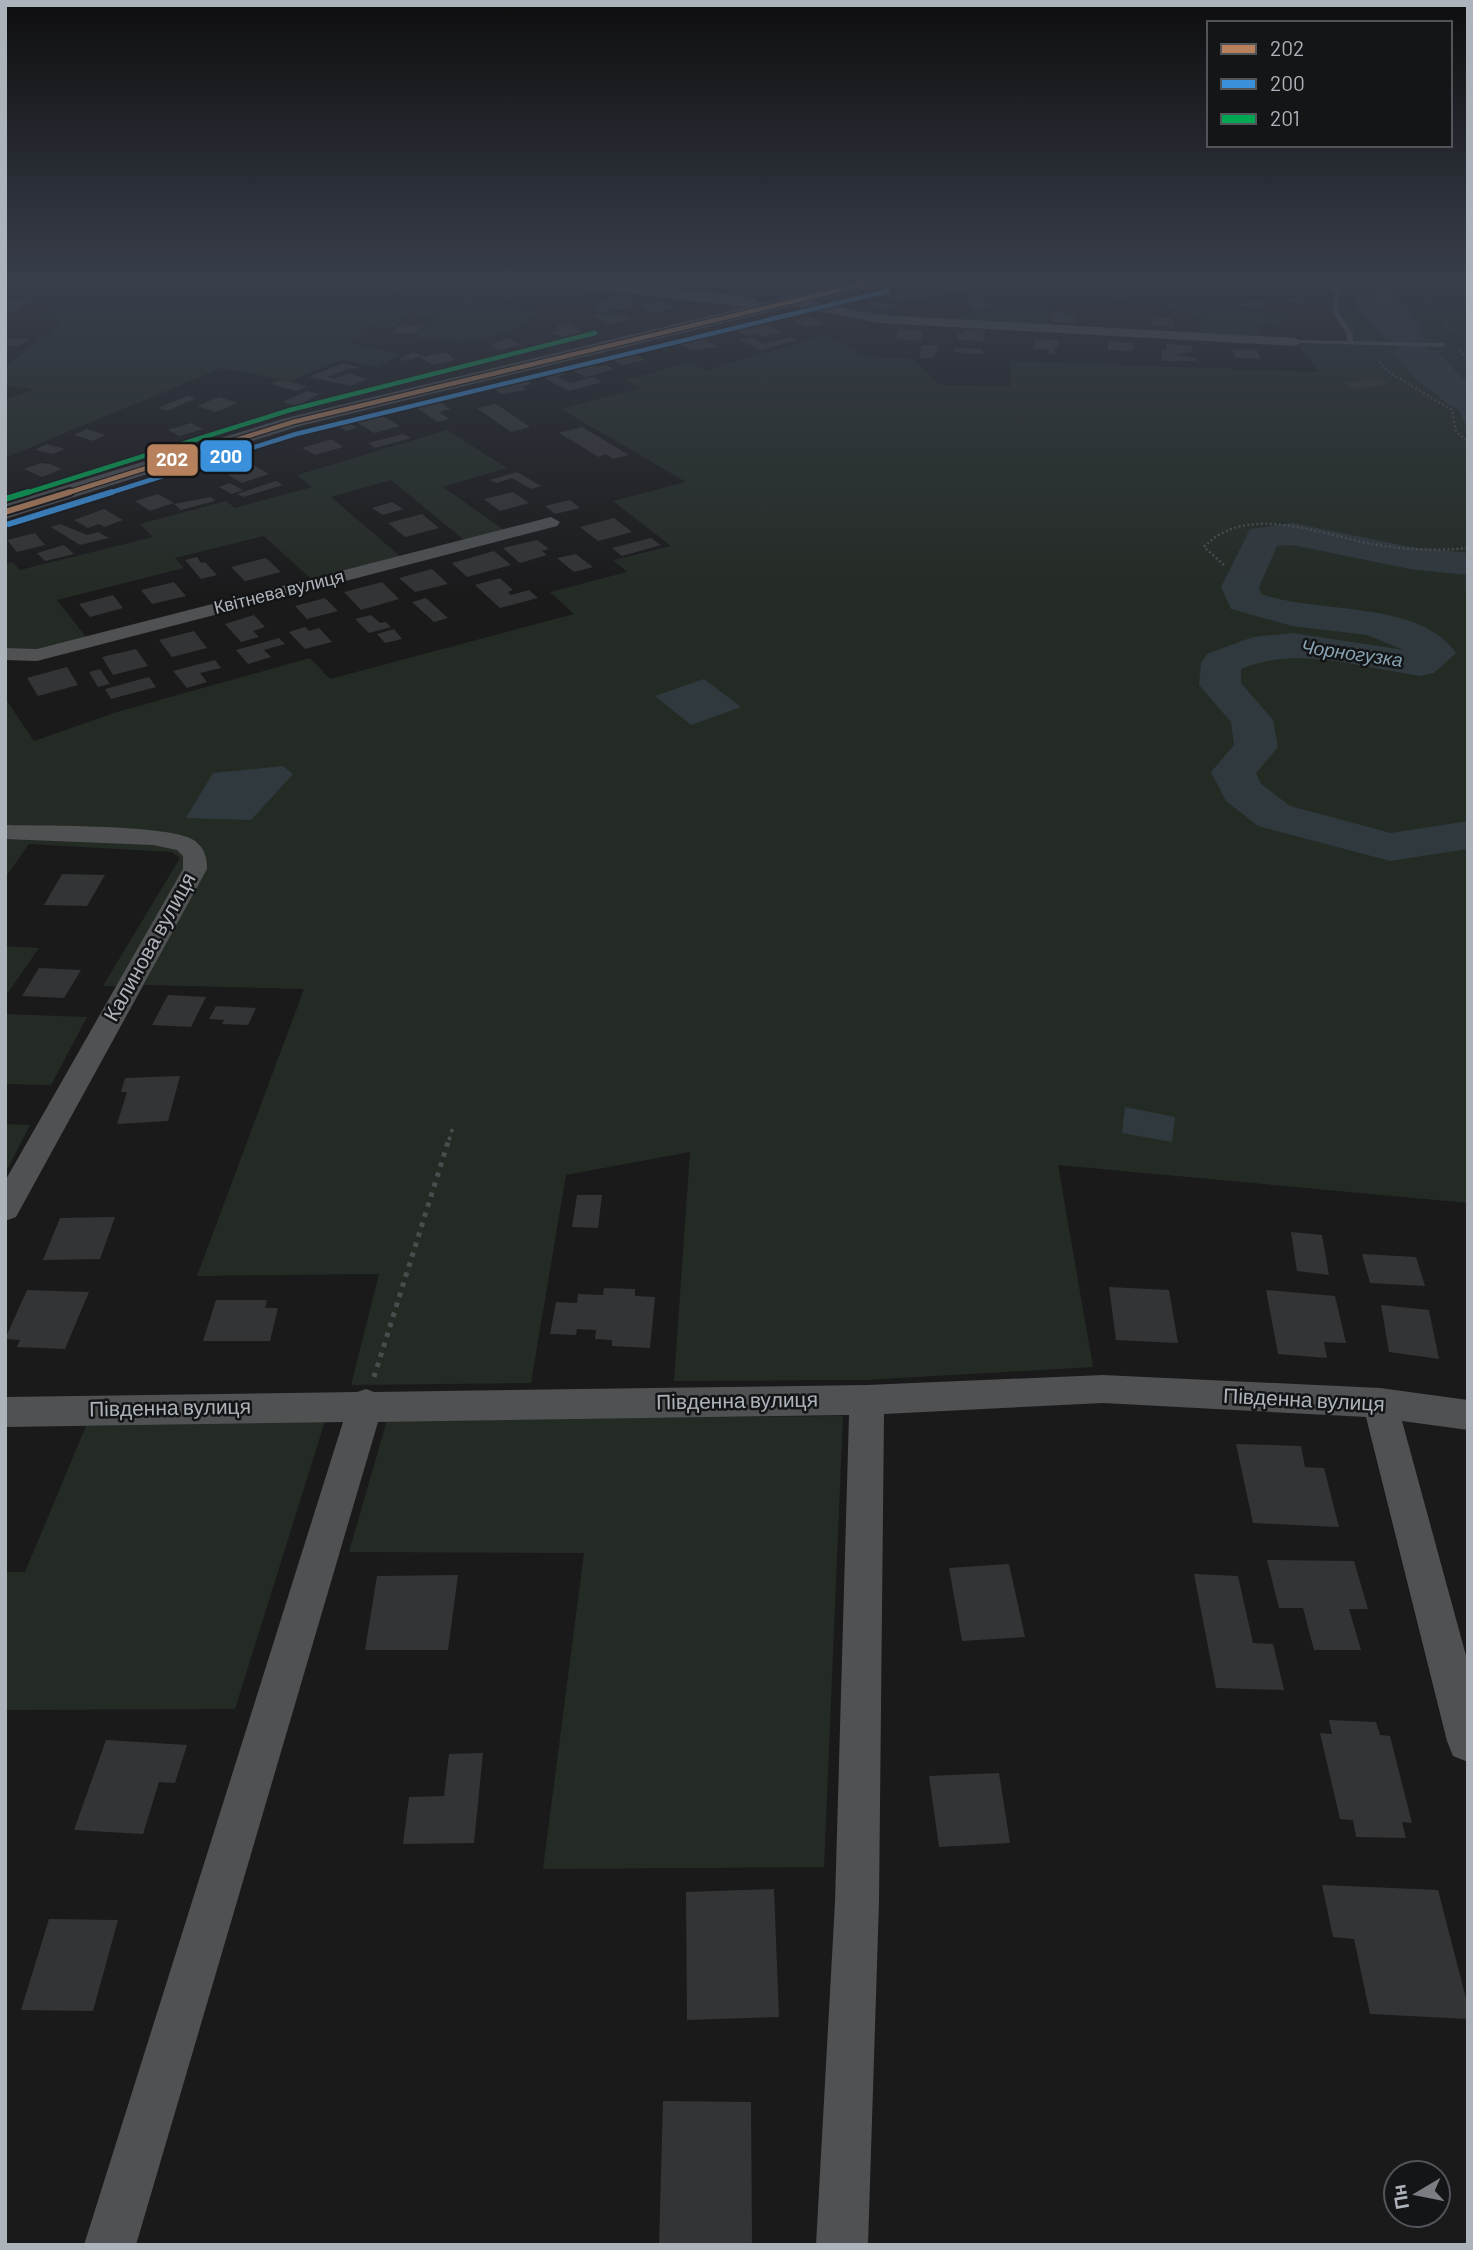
<svg xmlns="http://www.w3.org/2000/svg" width="1473" height="2250" font-family="Barlow,sans-serif">
	<style>
		.green { fill: #242b25 }
		.water { fill: #30393e }
		.lines { fill: none; stroke-linecap: round; stroke-linejoin: round }
		.river { fill: #30393e; fill-rule: evenodd }
		.building { fill: #333435 }
		.path-far2 { stroke: #4a4c4e; stroke-width: 2.5; stroke-dasharray: 2 2.5; stroke-linecap: butt }
		.path-far1 { stroke: #4a4c4e; stroke-width: 3.5; stroke-dasharray: 3.5 4.5; stroke-linecap: butt }
		.path { stroke: #4a4c4e; stroke-width: 5; stroke-dasharray: 4.5 6; stroke-linecap: butt }
		.service { fill: #4f5153; fill-rule: evenodd }
		.minor { fill: #4f5153; fill-rule: evenodd }
		.tertiary { fill: #4f5153; fill-rule: evenodd }
		.secondary { fill: #4e4f51; fill-rule: evenodd }
		.bus-1-far1-casing { stroke: #141517; stroke-width: 7 }
		.bus-1-casing { stroke: #141517; stroke-width: 10 }
		.bus-2-far1-casing { stroke: #141517; stroke-width: 7 }
		.bus-2-casing { stroke: #141517; stroke-width: 10 }
		.bus-3-far1-casing { stroke: #141517; stroke-width: 7 }
		.bus-3-casing { stroke: #141517; stroke-width: 10 }
		.bus-1-far1 { stroke: #b6815c; stroke-width: 4.5 }
		.bus-1 { stroke: #b6815c; stroke-width: 6 }
		.bus-2-far1 { stroke: #3a90db; stroke-width: 4.5 }
		.bus-2 { stroke: #3a90db; stroke-width: 6 }
		.bus-3-far1 { stroke: #00a651; stroke-width: 4.5 }
		.bus-3 { stroke: #00a651; stroke-width: 6 }
		.labels { text-anchor: middle; stroke-width: 5; stroke-linejoin: round; paint-order: stroke }
		.far-street-label { font-size: 18px; fill: #adb3ba; stroke: #141517 }
		.far-water-label { font-size: 19px; font-style: italic; fill: #87a3b2; stroke: #141517 }
		.street-label { font-size: 21px; fill: #adb3ba; stroke: #141517 }
		.line-badge { stroke: #141517; stroke-width: 2.5 }
		.badge-label { font-size: 19px; text-anchor: middle; font-weight: bold; fill: #fff }
	</style>
	<rect width="100%" height="100%" fill="#1a1a1b"/>
	<path class="green" d="M 86,279 L 250,279 L 430,295 L 427,298 L 538,311 C 499,348 464,341 413,337 L 438,316 L 410,313 L 392,328 L 366,326 L 349,343 L 402,354 L 378,367 L 342,360 L 290,381 L 221,368 L 5,458 L 5,400 L 35,389 L 5,386 L 5,367 L 64,321 L 41,318 Z
		M 1059,279 L 1078,279 L 1076,284 L 1052,292 L 1058,302 L 1048,307 L 1047,326 L 965,322 L 956,316 L 1001,308 L 977,294 Z
		M 1220,279 L 1250,279 L 1232,308 L 1287,316 L 1278,325 L 1261,323 L 1257,336 L 1199,334 L 1203,315 L 1161,308 L 1168,298 L 1201,302 Z
		M 1306,279 L 1353,279 L 1377,293 L 1379,298 L 1373,298 L 1380,308 L 1394,300 L 1386,299 L 1385,294 L 1401,286 L 1400,279 L 1468,279 L 1468,384 L 1437,351 L 1399,347 L 1422,385 L 1458,409 L 1468,429 L 1468,1203 L 1058,1165 L 1093,1367 L 865,1380 L 674,1381 L 690,1152 L 566,1175 L 531,1383 L 351,1385 L 379,1274 L 197,1276 L 304,989 L 144,985 L 203,869 L 191,840 L 5,827 L 5,698 L 34,741 L 117,712 L 310,658 L 330,679 L 574,614 L 550,592 L 627,572 L 613,560 L 671,546 L 613,501 L 686,482 L 561,409 L 640,388 L 625,380 L 689,363 L 705,370 L 825,336 L 865,356 L 913,359 L 939,385 L 1011,386 L 1010,361 L 1319,372 L 1298,345 L 1358,345 L 1338,312 L 1341,290 L 1336,286 Z
		M 902,280 L 907,282 L 846,295 L 891,317 L 856,315 L 811,304 L 821,298 Z
		M 447,430 L 507,468 L 443,487 L 504,530 L 464,540 L 391,480 L 331,497 L 400,556 L 311,579 L 264,536 L 175,558 L 184,568 L 57,600 L 86,637 L 37,650 L 5,649 L 5,564 L 12,562 L 20,570 L 153,537 L 140,524 L 226,501 L 235,508 L 312,487 L 297,475 Z
		M 5,835 C 45,837 162,832 188,856 L 187,870 L 119,986 L 103,986 L 180,858 L 172,852 L 29,844 L 5,878 Z
		M 5,946 L 39,948 L 5,997 Z
		M 5,1014 L 87,1017 L 51,1085 L 5,1084 Z
		M 5,1124 L 30,1125 L 5,1174 Z
		M 843,1416 L 824,1867 L 543,1869 L 584,1553 L 349,1552 L 387,1420 Z
		M 325,1421 L 235,1709 L 5,1710 L 5,1572 L 25,1572 L 86,1426 Z"/>
	<path class="water" d="M 1353,279 L 1400,279 L 1401,286 L 1393,293 L 1386,294 L 1386,299 C 1405,301 1420,322 1426,340 L 1386,339 L 1358,310 L 1357,299 L 1378,298 L 1377,293 Z
		M 1397,345 L 1422,346 L 1427,351 L 1437,351 L 1468,384 L 1468,429 L 1458,409 L 1421,384 L 1394,354 L 1382,351 L 1397,351 Z
		M 704,679 L 741,707 L 691,725 L 655,696 Z
		M 283,766 L 293,774 L 251,820 L 186,818 L 213,773 Z
		M 1125,1107 L 1175,1117 L 1172,1142 L 1122,1133 Z"/>
	<g class="lines">
		<path class="river" d="M 1367,279 L 1393,279 C 1404,325 1432,358 1468,388 L 1468,413 C 1424,402 1376,321 1367,279 Z
			M 1293,523 L 1410,547 L 1468,553 L 1468,575 L 1410,569 L 1293,545 L 1277,546 L 1259,587 L 1261,594 C 1316,614 1420,600 1456,653 L 1434,673 L 1420,676 C 1363,668 1296,645 1241,669 L 1241,683 L 1273,720 L 1278,747 L 1256,773 L 1261,784 L 1290,806 L 1391,833 L 1468,821 L 1468,849 L 1390,861 L 1258,826 L 1226,801 L 1211,772 L 1234,745 L 1231,722 L 1199,685 L 1201,663 L 1207,654 L 1253,637 L 1293,633 L 1404,650 L 1367,635 L 1292,626 L 1231,609 L 1221,587 L 1250,529 Z"/>
	</g>
	<path class="building" d="M 28,279 L 46,279 L 38,287 L 20,287 Z
		M 392,279 L 381,287 L 436,291 L 430,295 L 366,289 L 379,280 Z
		M 409,279 L 427,279 L 433,280 L 419,289 L 398,287 Z
		M 721,279 L 744,279 L 733,286 L 715,283 Z
		M 1107,279 L 1127,280 L 1118,291 L 1129,292 L 1123,299 L 1098,296 L 1105,289 L 1087,287 L 1092,281 L 1103,283 Z
		M 953,282 L 970,290 L 953,293 L 936,285 Z
		M 495,287 L 516,289 L 510,294 L 517,294 L 513,298 L 488,295 Z
		M 1171,288 L 1193,291 L 1186,298 L 1164,295 Z
		M 912,289 L 930,298 L 897,302 L 882,295 Z
		M 469,293 L 477,294 L 470,300 L 483,302 L 480,304 L 455,302 Z
		M 619,293 L 641,301 L 637,302 L 640,303 L 629,306 L 607,296 Z
		M 974,296 L 983,301 L 995,308 L 975,311 L 966,306 L 974,302 L 965,297 Z
		M 1283,297 L 1310,300 L 1308,306 L 1281,300 Z
		M 35,298 L 31,304 L 21,304 L 14,312 L 5,312 L 5,304 L 10,299 Z
		M 609,299 L 627,307 L 618,311 L 613,309 L 600,312 L 593,309 L 597,308 L 591,306 Z
		M 1243,299 L 1265,302 L 1262,309 L 1239,306 Z
		M 883,300 L 899,307 L 882,311 L 866,303 Z
		M 662,301 L 677,308 L 655,313 L 640,306 Z
		M 1051,312 L 1075,314 L 1076,323 L 1052,322 Z
		M 606,313 L 620,314 L 631,319 L 610,324 L 593,316 Z
		M 809,316 L 826,323 L 808,328 L 792,320 Z
		M 1150,317 L 1172,318 L 1174,327 L 1152,326 Z
		M 570,323 L 583,332 L 563,337 L 553,332 L 560,330 L 554,327 Z
		M 401,324 L 423,326 L 415,334 L 393,333 Z
		M 766,324 L 782,332 L 761,337 L 756,334 L 747,336 L 736,331 Z
		M 899,329 L 924,331 L 920,341 L 895,339 Z
		M 965,329 L 985,330 L 984,341 L 957,340 L 958,333 L 964,333 Z
		M 751,337 L 764,344 L 791,337 L 797,340 L 760,350 L 740,340 Z
		M 5,338 L 20,339 L 30,339 L 19,346 L 5,346 Z
		M 508,338 L 520,345 L 500,350 L 491,345 Z
		M 702,339 L 718,347 L 692,350 L 680,344 Z
		M 1034,339 L 1059,340 L 1058,347 L 1054,347 L 1055,354 L 1048,354 L 1049,349 L 1034,349 Z
		M 1108,341 L 1133,343 L 1133,351 L 1108,350 Z
		M 1166,344 L 1192,346 L 1192,352 L 1173,355 L 1197,358 L 1197,361 L 1162,361 L 1162,350 L 1167,350 Z
		M 922,345 L 939,345 L 934,358 L 919,358 Z
		M 955,348 L 983,349 L 982,354 L 954,352 Z
		M 1232,349 L 1257,350 L 1261,359 L 1236,358 Z
		M 413,352 L 424,357 L 446,352 L 455,360 L 432,365 L 420,357 L 405,361 L 399,359 Z
		M 631,352 L 645,360 L 622,365 L 609,358 Z
		M 343,363 L 361,368 L 347,369 L 328,377 L 334,379 L 349,373 L 368,379 L 351,386 L 309,377 Z
		M 589,363 L 598,367 L 606,365 L 614,369 L 586,377 L 569,369 Z
		M 560,371 L 566,374 L 557,377 L 570,383 L 593,377 L 602,382 L 569,391 L 540,376 Z
		M 1379,378 L 1389,384 L 1354,389 L 1344,383 Z
		M 526,379 L 532,384 L 522,386 L 526,390 L 501,394 L 491,386 Z
		M 280,380 L 307,386 L 297,391 L 270,384 Z
		M 307,391 L 320,394 L 296,406 L 283,402 Z
		M 187,396 L 196,398 L 167,411 L 158,408 Z
		M 219,397 L 238,403 L 216,412 L 197,406 Z
		M 436,400 L 451,409 L 439,412 L 450,419 L 438,422 L 413,406 Z
		M 496,404 L 530,427 L 511,432 L 477,408 Z
		M 381,415 L 400,426 L 374,433 L 356,422 Z
		M 342,419 L 357,428 L 346,431 L 331,422 Z
		M 191,423 L 203,429 L 180,436 L 168,430 Z
		M 582,427 L 629,455 L 613,459 L 606,454 L 599,457 L 559,433 Z
		M 87,429 L 106,435 L 93,441 L 74,435 Z
		M 403,434 L 411,438 L 375,448 L 368,443 Z
		M 331,439 L 343,447 L 315,455 L 302,448 Z
		M 46,444 L 65,449 L 53,454 L 35,450 Z
		M 41,463 L 50,464 L 62,469 L 42,477 L 24,469 Z
		M 252,464 L 269,474 L 242,483 L 225,473 Z
		M 517,472 L 541,486 L 531,489 L 512,478 L 496,483 L 490,480 Z
		M 276,481 L 283,485 L 243,497 L 237,494 Z
		M 230,483 L 243,490 L 232,494 L 219,487 Z
		M 513,492 L 529,503 L 500,511 L 484,499 Z
		M 158,494 L 174,503 L 150,511 L 135,501 Z
		M 211,497 L 215,501 L 181,510 L 174,504 Z
		M 570,500 L 580,508 L 555,514 L 545,506 Z
		M 392,502 L 403,509 L 383,515 L 372,508 Z
		M 104,509 L 123,520 L 104,527 L 99,524 L 88,528 L 74,520 Z
		M 422,514 L 439,528 L 405,537 L 388,523 Z
		M 614,518 L 632,532 L 598,541 L 580,527 Z
		M 60,524 L 87,535 L 98,532 L 109,538 L 80,545 L 51,527 Z
		M 35,533 L 45,545 L 17,552 L 7,540 Z
		M 651,538 L 661,545 L 622,556 L 612,548 Z
		M 537,540 L 549,549 L 542,551 L 547,555 L 520,563 L 503,548 Z
		M 64,545 L 74,554 L 45,561 L 37,553 Z
		M 494,551 L 511,565 L 467,577 L 452,563 Z
		M 576,554 L 593,567 L 574,572 L 557,558 Z
		M 197,557 L 201,563 L 205,562 L 217,575 L 201,579 L 185,560 Z
		M 266,558 L 281,572 L 245,581 L 231,567 Z
		M 432,569 L 448,584 L 415,592 L 399,578 Z
		M 500,578 L 513,590 L 508,592 L 511,595 L 529,590 L 538,598 L 500,608 L 475,585 Z
		M 174,582 L 186,596 L 152,604 L 141,590 Z
		M 382,582 L 399,599 L 361,610 L 344,592 Z
		M 113,595 L 123,608 L 90,617 L 79,604 Z
		M 325,598 L 338,611 L 307,619 L 295,606 Z
		M 426,598 L 448,618 L 434,622 L 412,602 Z
		M 254,615 L 265,627 L 253,631 L 259,637 L 241,642 L 225,624 Z
		M 371,615 L 380,623 L 386,622 L 391,627 L 369,633 L 355,619 Z
		M 305,627 L 309,631 L 319,628 L 332,642 L 305,649 L 289,632 Z
		M 394,629 L 402,639 L 385,643 L 377,634 Z
		M 194,631 L 207,648 L 172,657 L 159,640 Z
		M 279,638 L 285,644 L 264,650 L 271,657 L 248,664 L 236,650 Z
		M 136,649 L 148,666 L 113,675 L 102,657 Z
		M 215,660 L 221,668 L 200,673 L 207,682 L 187,688 L 173,671 Z
		M 67,667 L 78,685 L 38,696 L 27,678 Z
		M 100,669 L 110,684 L 98,687 L 89,672 Z
		M 149,677 L 156,687 L 111,699 L 105,689 Z
		M 62,874 L 105,875 L 87,906 L 44,905 Z
		M 39,968 L 81,970 L 64,998 L 22,996 Z
		M 168,995 L 206,997 L 191,1027 L 152,1025 Z
		M 216,1006 L 256,1008 L 248,1025 L 222,1024 L 224,1020 L 209,1019 Z
		M 180,1076 L 168,1121 L 117,1124 L 127,1092 L 121,1092 L 125,1078 Z
		M 577,1195 L 602,1195 L 598,1228 L 572,1227 Z
		M 115,1217 L 100,1259 L 43,1260 L 60,1218 Z
		M 1291,1232 L 1322,1235 L 1329,1275 L 1297,1271 Z
		M 1362,1254 L 1416,1257 L 1425,1286 L 1370,1283 Z
		M 1109,1287 L 1169,1290 L 1178,1343 L 1116,1340 Z
		M 604,1288 L 635,1289 L 635,1296 L 655,1297 L 650,1348 L 612,1346 L 612,1340 L 595,1339 L 596,1330 L 577,1329 L 576,1335 L 550,1334 L 556,1302 L 577,1303 L 578,1294 L 603,1295 Z
		M 27,1290 L 89,1292 L 65,1349 L 17,1347 L 20,1340 L 5,1339 Z
		M 1266,1290 L 1335,1296 L 1346,1343 L 1324,1342 L 1327,1358 L 1278,1354 Z
		M 216,1300 L 267,1300 L 265,1308 L 278,1308 L 270,1341 L 203,1341 Z
		M 1381,1305 L 1429,1310 L 1439,1359 L 1389,1352 Z
		M 1236,1444 L 1301,1446 L 1305,1467 L 1324,1468 L 1339,1527 L 1253,1523 Z
		M 1267,1560 L 1354,1561 L 1368,1609 L 1349,1609 L 1361,1650 L 1314,1650 L 1303,1608 L 1279,1608 Z
		M 1009,1564 L 1025,1637 L 962,1641 L 949,1568 Z
		M 1194,1574 L 1238,1576 L 1253,1643 L 1273,1644 L 1284,1690 L 1216,1688 Z
		M 458,1575 L 448,1650 L 365,1650 L 377,1576 Z
		M 1329,1720 L 1376,1722 L 1380,1735 L 1390,1736 L 1412,1823 L 1402,1822 L 1406,1838 L 1356,1837 L 1353,1820 L 1340,1819 L 1320,1733 L 1332,1734 Z
		M 106,1740 L 187,1745 L 175,1783 L 159,1782 L 143,1834 L 74,1830 Z
		M 483,1753 L 474,1843 L 403,1844 L 409,1797 L 444,1796 L 449,1754 Z
		M 999,1773 L 1010,1843 L 939,1847 L 929,1776 Z
		M 1322,1885 L 1438,1890 L 1468,2006 L 1468,2019 L 1370,2014 L 1354,1939 L 1333,1937 Z
		M 774,1889 L 779,2017 L 687,2020 L 686,1892 Z
		M 49,1919 L 118,1920 L 93,2011 L 21,2010 Z
		M 663,2101 L 751,2102 L 752,2245 L 659,2245 Z"/>
	<g class="lines">
		<path class="path-far2" d="M 1411,279 L 1452,330
			M 1355,287 L 1362,294 L 1355,298
			M 1460,350 L 1468,361
			M 1379,362 L 1387,371 L 1452,410 L 1456,432 L 1468,441
			M 1224,565 L 1204,547 C 1247,501 1324,536 1377,545 C 1407,550 1438,551 1468,548"/>
		<path class="path-far1" d="M 449,1140 L 453,1127"/>
		<path class="path" d="M 374,1377 L 449,1139"/>
		<path class="service" d="M 917,279 L 929,279 L 911,284 L 908,282 Z
			M 1296,279 L 1306,279 L 1340,289 L 1338,312 L 1353,334 L 1353,341 L 1443,343 L 1446,345 L 1443,347 L 1293,343 L 1295,340 L 1347,341 L 1347,334 L 1332,312 L 1335,291 Z"/>
		<path class="minor" d="M 786,297 L 880,315 L 1295,338 L 1302,342 L 1295,346 L 880,323 L 781,304 L 779,301 Z
			M 551,517 L 560,522 L 557,526 L 37,661 L 5,660 L 5,648 L 37,649 Z
			M 5,825 C 39,826 174,824 195,841 C 205,849 207,857 207,869 L 16,1217 L 5,1221 L 5,1181 L 183,869 L 183,856 L 177,850 L 153,845 L 5,839 Z
			M 1103,1375 L 1380,1388 L 1468,1400 L 1468,1430 L 1402,1421 L 1468,1663 L 1468,1762 L 1453,1756 L 1447,1741 L 1366,1417 L 1103,1403 L 884,1414 L 879,1902 L 868,2245 L 816,2245 L 835,1902 L 849,1415 L 378,1422 L 136,2245 L 84,2245 L 343,1422 L 5,1427 L 5,1397 L 357,1392 L 366,1389 L 374,1392 L 867,1385 Z"/>
		<path class="tertiary" d="M 539,279 L 591,279 L 750,297 L 770,307 L 761,312 L 746,307 L 547,284 Z"/>
		<path class="secondary" d="M 863,279 L 894,279 L 885,284 L 300,426 L 5,519 L 5,504 L 286,418 Z"/>
		<g class="bus-1-far1-casing">
			<path id="bus-1-far1" d="M 64,494 L 293,422 L 885,279"/>
		</g>
		<g class="bus-1-casing">
			<path id="bus-1" d="M 5,512 L 70,492"/>
		</g>
		<g class="bus-2-far1-casing">
			<path id="bus-2-far1" d="M 106,494 L 296,434 L 888,291"/>
		</g>
		<g class="bus-2-casing">
			<path id="bus-2" d="M 9,524 L 112,492"/>
		</g>
		<g class="bus-3-far1-casing">
			<path id="bus-3-far1" d="M 23,494 L 290,410 L 595,333"/>
		</g>
		<g class="bus-3-casing">
			<path id="bus-3" d="M 5,499 L 28,492"/>
		</g>
		<use href="#bus-1-far1" class="bus-1-far1"/>
		<use href="#bus-1" class="bus-1"/>
		<use href="#bus-2-far1" class="bus-2-far1"/>
		<use href="#bus-2" class="bus-2"/>
		<use href="#bus-3-far1" class="bus-3-far1"/>
		<use href="#bus-3" class="bus-3"/>
	</g>
	<linearGradient id="sky" x2="0" y2="1"><stop stop-color="#0e0e0f"/><stop offset="0.47" stop-color="#383e4a"/><stop offset="1" stop-color="#383e4a" stop-opacity="0"/></linearGradient>
	<rect width="1473" height="594" fill="url(#sky)"/>
	<g class="labels">
		<g class="far-street-label">
			<text transform="translate(279 592) rotate(-14)" y="6">Квітнева вулиця</text>
		</g>
		<g class="far-water-label">
			<text transform="translate(1352 653) rotate(8)" y="7">Чорногузка</text>
		</g>
		<g class="street-label">
			<text transform="translate(150 947) rotate(-61)" y="7">Калинова вулиця</text>
			<text transform="translate(1304 1400) rotate(3)" y="7">Південна вулиця</text>
			<text transform="translate(737 1401) rotate(-1)" y="7">Південна вулиця</text>
			<text transform="translate(170 1408) rotate(-1)" y="7">Південна вулиця</text>
		</g>
	</g>
	<g class="line-badge">
		<rect x="199" y="439" width="54" height="34" rx="7" fill="#3a90db"/>
		<rect x="146" y="443" width="53" height="34" rx="7" fill="#b6815c"/>
	</g>
	<g class="badge-label">
		<text x="226" y="463">200</text>
		<text x="172" y="466">202</text>
	</g>
	<rect width="1473" height="2250" fill="none" stroke="#adb3ba" stroke-width="14"/>
	<rect x="1207" y="21" width="245" height="126" fill="#141517" stroke="#515458" stroke-width="2"/>
	<rect x="1221" y="44" width="35" height="10" fill="#b6815c" stroke="#515458" stroke-width="2"/>
	<text x="1270" y="56" font-size="21" fill="#adb3ba">202</text>
	<rect x="1221" y="79" width="35" height="10" fill="#3a90db" stroke="#515458" stroke-width="2"/>
	<text x="1270" y="91" font-size="21" fill="#adb3ba">200</text>
	<rect x="1221" y="114" width="35" height="10" fill="#00a651" stroke="#515458" stroke-width="2"/>
	<text x="1270" y="126" font-size="21" fill="#adb3ba">201</text>
	<g transform="translate(1417 2194) rotate(260)"><circle r="33" fill="#141517" stroke="#515458" stroke-width="2"/>
	<path d="M0-5L12 26L0 18L-12 26Z" fill="#7a7d82"/>
	<text y="-10" font-size="19" font-weight="bold" text-anchor="middle" fill="#adb3ba">Пн</text>
	</g>
</svg>
